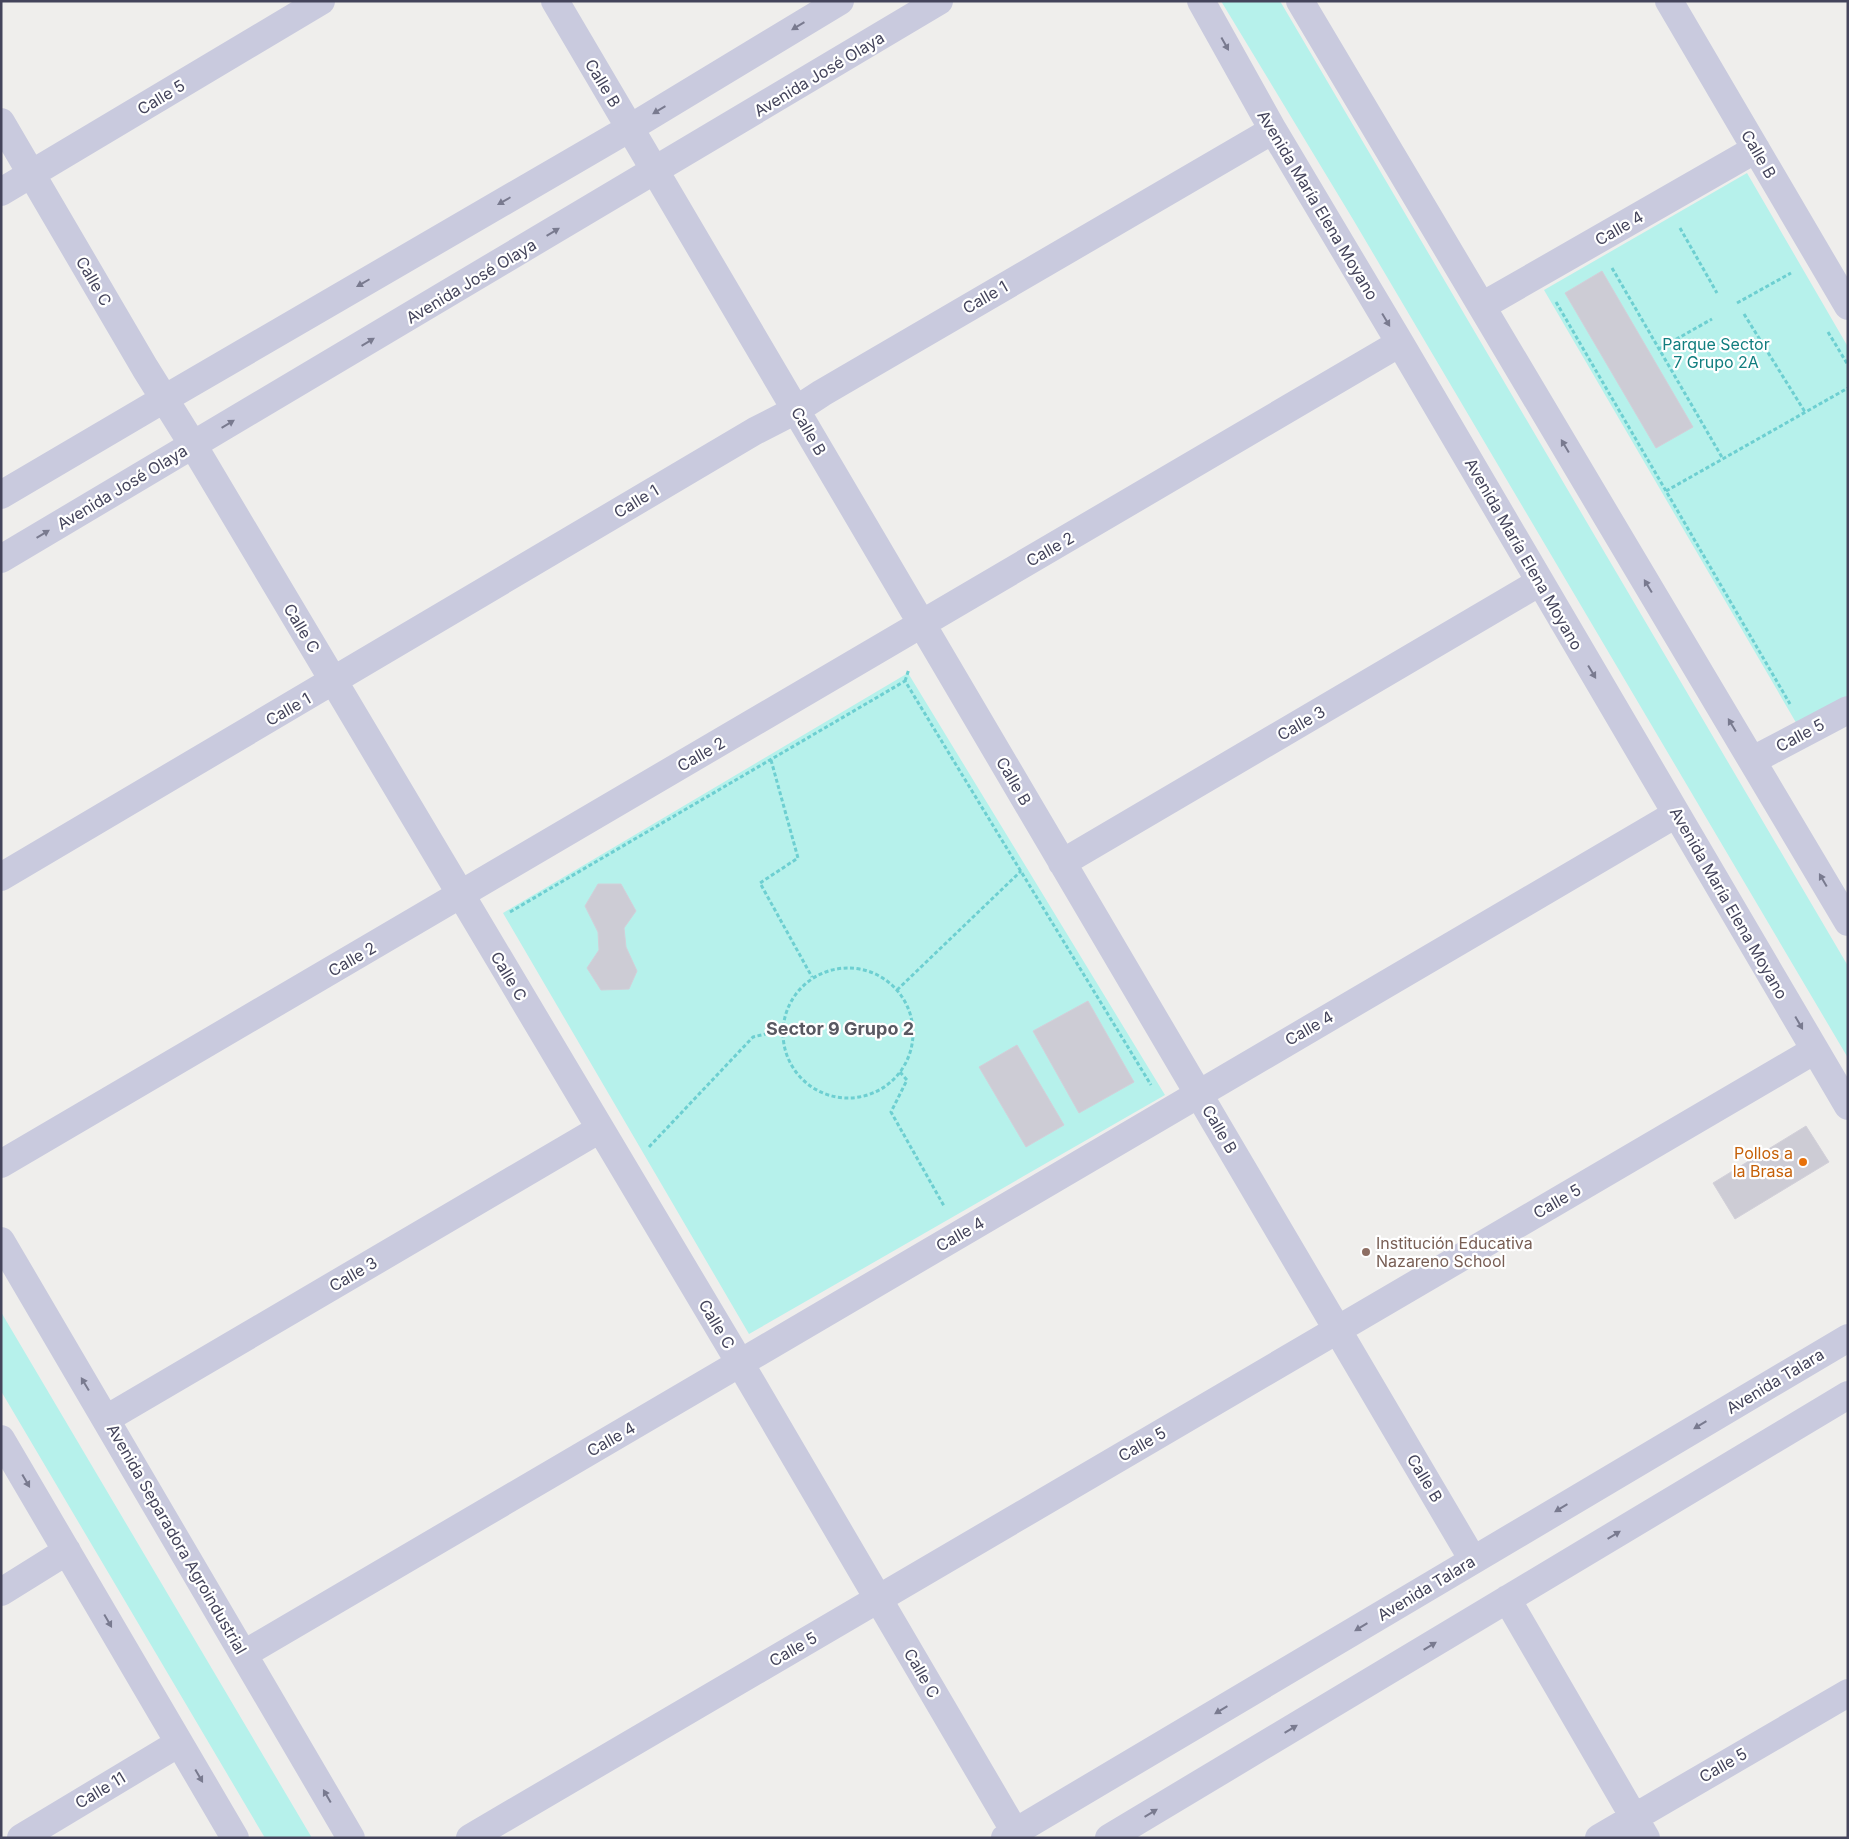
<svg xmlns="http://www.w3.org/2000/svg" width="1849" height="1839" font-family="Inter,sans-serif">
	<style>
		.green { fill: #b6f1eb }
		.building { fill: #cdccd5; stroke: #d2d0d9 }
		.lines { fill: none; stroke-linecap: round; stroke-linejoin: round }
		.path { stroke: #6dcfd1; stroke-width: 3; stroke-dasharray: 4 2.5; stroke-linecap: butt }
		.minor { stroke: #c9cade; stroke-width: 28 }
		.oneway { fill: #797a8f }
		.food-dot { fill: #e8710a; stroke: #fff; stroke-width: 2 }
		.education-dot { fill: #8d6e63; stroke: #fff; stroke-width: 2 }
		.labels { text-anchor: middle; stroke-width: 4.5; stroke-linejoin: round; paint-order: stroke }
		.street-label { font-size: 16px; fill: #44445b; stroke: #fff }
		.park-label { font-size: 16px; fill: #117e7f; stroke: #fff }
		.food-label { font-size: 16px; fill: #c56008; stroke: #fff; text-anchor: end }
		.education-label { font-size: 16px; fill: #785e54; stroke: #fff; text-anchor: start }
		.neighbourhood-label { font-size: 18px; font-weight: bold; fill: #595962; stroke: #fff }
	</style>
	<rect width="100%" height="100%" fill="#efeeec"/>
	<path class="green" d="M 1221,1 L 1280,1 L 1848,966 L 1848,1058 L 1354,221 Z
		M 1747,173 L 1848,347 L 1848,697 L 1798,726 L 1544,290 Z
		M 908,673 L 1165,1095 L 749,1334 L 503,913 Z
		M 1,1312 L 312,1838 L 265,1838 L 1,1391 Z"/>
	<path class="building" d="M 1602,271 L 1693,427 L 1656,448 L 1565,293 Z
		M 598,884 L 621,884 L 636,911 L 624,928 L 626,947 L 637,971 L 629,989 L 601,990 L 587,968 L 599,950 L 598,932 L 585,906 Z
		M 1088,1001 L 1134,1082 L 1079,1113 L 1033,1031 Z
		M 1017,1045 L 1064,1125 L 1026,1147 L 979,1067 Z
		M 1806,1126 L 1829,1162 L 1735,1219 L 1713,1183 Z"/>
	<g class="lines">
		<path class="path" d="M 1680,228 L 1717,293
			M 1612,268 L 1723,459
			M 1556,302 L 1790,704
			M 1737,303 L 1791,273
			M 1744,314 L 1805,412
			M 1828,332 L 1848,365
			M 1659,349 L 1712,319
			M 1666,491 L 1848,388
			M 905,681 L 909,669
			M 771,760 L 798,858 L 760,883 L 812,977
			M 510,912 L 905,681 L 1151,1085
			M783 1033a65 65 0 1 1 130 0a65 65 0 1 1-130 0Z
			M 897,990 L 1021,871
			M 900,1072 L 907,1080 L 891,1112 L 944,1206
			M 649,1147 L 753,1037 L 782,1030"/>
		<path class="minor" d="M 555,1 L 1473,1560
			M 1201,1 L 1273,130 L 1400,343 L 1848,1106
			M 1300,1 L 1848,922
			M 1669,1 L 1848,306
			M 1,122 L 145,368 L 193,445 L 740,1363 L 1015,1832
			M 1,192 L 321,1
			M 1482,306 L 1756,149
			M 1,495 L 164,399 L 630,128 L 840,1
			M 1,559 L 939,1
			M 1753,760 L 1848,710
			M 1062,863 L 1540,582
			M 1,877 L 755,431 L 796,410 L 822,393 L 1273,130
			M 1,1164 L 1400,343
			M 1,1241 L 351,1838
			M 106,1419 L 600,1129
			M 1,1439 L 235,1838
			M 1,1592 L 67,1551
			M 1507,1599 L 1646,1838
			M 244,1654 L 1676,814
			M 21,1838 L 179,1743
			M 470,1838 L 1815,1050
			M 1005,1838 L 1848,1338
			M 1109,1838 L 1848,1395
			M 1599,1838 L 1848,1693"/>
	</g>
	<defs><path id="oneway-solid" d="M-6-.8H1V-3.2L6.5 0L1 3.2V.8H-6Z" transform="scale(1.25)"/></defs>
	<g class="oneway">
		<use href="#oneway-solid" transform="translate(798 26) rotate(149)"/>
		<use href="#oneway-solid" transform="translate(1225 44) rotate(61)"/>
		<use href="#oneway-solid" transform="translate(659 110) rotate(149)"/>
		<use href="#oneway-solid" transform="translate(504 201) rotate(150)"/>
		<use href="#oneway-solid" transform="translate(553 232) rotate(-31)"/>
		<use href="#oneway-solid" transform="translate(363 283) rotate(150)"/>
		<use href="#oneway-solid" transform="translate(1386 320) rotate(59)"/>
		<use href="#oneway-solid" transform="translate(368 342) rotate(-31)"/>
		<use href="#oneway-solid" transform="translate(228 424) rotate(-31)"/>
		<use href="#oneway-solid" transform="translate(1565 446) rotate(-121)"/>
		<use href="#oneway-solid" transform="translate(43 534) rotate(-31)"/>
		<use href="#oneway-solid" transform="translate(1648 586) rotate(-121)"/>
		<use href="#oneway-solid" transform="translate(1592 672) rotate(59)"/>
		<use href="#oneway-solid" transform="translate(1732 725) rotate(-121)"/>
		<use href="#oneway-solid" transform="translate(1823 880) rotate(-120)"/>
		<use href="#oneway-solid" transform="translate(1799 1023) rotate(60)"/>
		<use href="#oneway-solid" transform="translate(85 1384) rotate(-121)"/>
		<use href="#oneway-solid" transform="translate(1700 1425) rotate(149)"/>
		<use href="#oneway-solid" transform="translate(26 1481) rotate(60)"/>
		<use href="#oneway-solid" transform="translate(1561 1508) rotate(149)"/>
		<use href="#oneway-solid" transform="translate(1614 1535) rotate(-31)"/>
		<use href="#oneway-solid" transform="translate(108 1621) rotate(60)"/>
		<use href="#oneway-solid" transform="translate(1361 1627) rotate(149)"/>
		<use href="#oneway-solid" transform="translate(1430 1646) rotate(-31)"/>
		<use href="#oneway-solid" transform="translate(1221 1710) rotate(149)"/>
		<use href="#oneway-solid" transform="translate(1291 1729) rotate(-31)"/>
		<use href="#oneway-solid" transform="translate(199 1776) rotate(60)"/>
		<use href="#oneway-solid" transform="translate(327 1796) rotate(-120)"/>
		<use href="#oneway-solid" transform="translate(1151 1813) rotate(-31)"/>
	</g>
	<circle class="food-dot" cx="1803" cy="1162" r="5"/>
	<circle class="education-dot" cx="1366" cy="1252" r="5"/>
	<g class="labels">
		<g class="street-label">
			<text transform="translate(819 74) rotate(-31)" y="6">Avenida José Olaya</text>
			<text transform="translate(603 83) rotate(59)" y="6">Calle B</text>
			<text transform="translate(161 97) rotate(-31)" y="6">Calle 5</text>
			<text transform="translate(1759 154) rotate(60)" y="6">Calle B</text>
			<text transform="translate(1318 205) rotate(59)" y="6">Avenida María Elena Moyano</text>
			<text transform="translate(1619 228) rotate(-30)" y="6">Calle 4</text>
			<text transform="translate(94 281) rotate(60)" y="6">Calle C</text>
			<text transform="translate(471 281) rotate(-31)" y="6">Avenida José Olaya</text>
			<text transform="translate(985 297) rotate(-30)" y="6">Calle 1</text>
			<text transform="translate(809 431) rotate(60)" y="6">Calle B</text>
			<text transform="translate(122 487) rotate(-31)" y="6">Avenida José Olaya</text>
			<text transform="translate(636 501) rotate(-31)" y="6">Calle 1</text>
			<text transform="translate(1050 549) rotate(-30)" y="6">Calle 2</text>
			<text transform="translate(1524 554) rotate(60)" y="6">Avenida María Elena Moyano</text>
			<text transform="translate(302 628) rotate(59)" y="6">Calle C</text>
			<text transform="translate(288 709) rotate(-30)" y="6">Calle 1</text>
			<text transform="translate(1301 723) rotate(-30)" y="6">Calle 3</text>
			<text transform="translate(1800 735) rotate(-28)" y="6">Calle 5</text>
			<text transform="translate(701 754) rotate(-30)" y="6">Calle 2</text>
			<text transform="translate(1014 781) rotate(60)" y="6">Calle B</text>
			<text transform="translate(1729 903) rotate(60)" y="6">Avenida María Elena Moyano</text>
			<text transform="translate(352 959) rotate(-30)" y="6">Calle 2</text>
			<text transform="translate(509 976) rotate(59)" y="6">Calle C</text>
			<text transform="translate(1309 1028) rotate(-30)" y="6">Calle 4</text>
			<text transform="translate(1220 1129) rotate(60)" y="6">Calle B</text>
			<text transform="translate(1557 1201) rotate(-30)" y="6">Calle 5</text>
			<text transform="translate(960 1234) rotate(-30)" y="6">Calle 4</text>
			<text transform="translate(353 1274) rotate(-30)" y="6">Calle 3</text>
			<text transform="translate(717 1324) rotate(59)" y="6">Calle C</text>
			<text transform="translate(1775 1381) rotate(-31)" y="6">Avenida Talara</text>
			<text transform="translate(611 1439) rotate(-30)" y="6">Calle 4</text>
			<text transform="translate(1142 1444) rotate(-30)" y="6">Calle 5</text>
			<text transform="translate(1425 1478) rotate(59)" y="6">Calle B</text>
			<text transform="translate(177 1539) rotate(60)" y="6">Avenida Separadora Agroindustrial</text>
			<text transform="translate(1426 1588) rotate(-31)" y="6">Avenida Talara</text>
			<text transform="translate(793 1649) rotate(-30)" y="6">Calle 5</text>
			<text transform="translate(922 1673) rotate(60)" y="6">Calle C</text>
			<text transform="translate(1723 1765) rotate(-30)" y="6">Calle 5</text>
			<text transform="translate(100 1790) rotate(-31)" y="6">Calle 11</text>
		</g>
		<g class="park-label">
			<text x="1716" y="350">Parque Sector<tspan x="1716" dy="18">7 Grupo 2A</tspan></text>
		</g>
		<g class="food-label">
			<text x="1793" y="1159">Pollos a<tspan x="1793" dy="18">la Brasa</tspan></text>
		</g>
		<g class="education-label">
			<text x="1376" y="1249">Institución Educativa<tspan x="1376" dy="18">Nazareno School</tspan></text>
		</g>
		<g class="neighbourhood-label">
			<text x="840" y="1035">Sector 9 Grupo 2</text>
		</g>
	</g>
	<rect width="1849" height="1839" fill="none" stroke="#44445b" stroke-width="5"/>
</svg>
